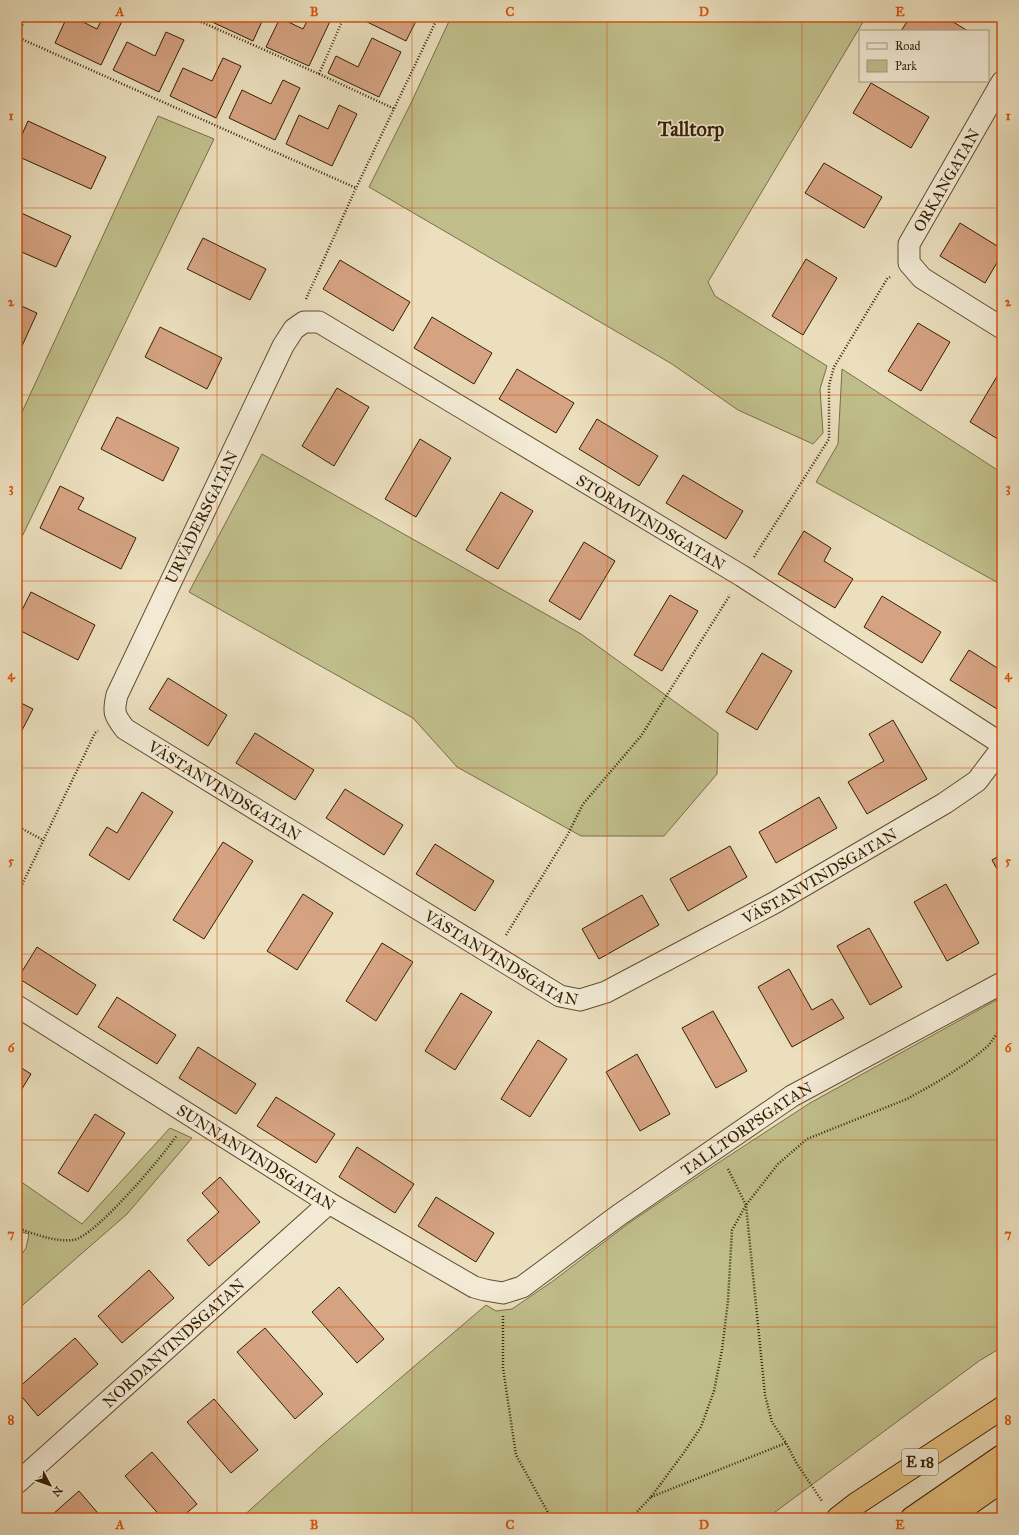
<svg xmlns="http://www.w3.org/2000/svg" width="1019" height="1535" font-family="'IM FELL Great Primer',serif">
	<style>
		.green { fill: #c0bf8c; stroke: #7a6f46 }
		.building { fill: #d5a382; stroke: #351f01 }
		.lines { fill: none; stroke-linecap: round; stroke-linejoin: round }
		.street-casing { stroke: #624f30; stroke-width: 23 }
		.highway-casing { stroke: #351f01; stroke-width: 24 }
		.path { stroke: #351f01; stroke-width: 2.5; stroke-dasharray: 1 2; stroke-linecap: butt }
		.street { stroke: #f2ead5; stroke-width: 21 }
		.highway { stroke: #e6c07f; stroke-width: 22 }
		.grid { fill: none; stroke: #d6530b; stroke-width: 1; stroke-opacity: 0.55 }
		.labels { text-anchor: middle; stroke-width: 3; stroke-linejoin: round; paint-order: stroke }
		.shield { fill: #f2ead5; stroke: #6e5c41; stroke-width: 1 }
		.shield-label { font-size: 15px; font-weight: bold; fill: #351f01 }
		.street-label { font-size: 16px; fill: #351f01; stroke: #f2ead5 }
		.district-label { font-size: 20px; font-weight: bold; fill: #351f01; stroke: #f2ead5 }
		.neatline { fill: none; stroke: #d6530b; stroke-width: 1.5 }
		.grid-label { font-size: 13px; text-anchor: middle; font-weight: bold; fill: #d6530b }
	</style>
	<rect width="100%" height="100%" fill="#ebdfbe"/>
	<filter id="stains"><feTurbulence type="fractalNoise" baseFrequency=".005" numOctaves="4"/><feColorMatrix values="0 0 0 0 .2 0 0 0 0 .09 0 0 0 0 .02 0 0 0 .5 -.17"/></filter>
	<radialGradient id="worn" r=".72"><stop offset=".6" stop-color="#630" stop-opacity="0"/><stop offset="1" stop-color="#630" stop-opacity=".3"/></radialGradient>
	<path class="green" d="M 451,17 L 866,17 L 708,282 L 715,296 L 827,366 L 820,389 L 823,433 L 813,444 L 738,410 L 672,364 L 369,187 L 411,103 Z
		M 158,116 L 214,139 L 17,547 L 17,423 Z
		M 842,369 L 1002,473 L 1002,585 L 816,482 L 838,444 Z
		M 262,454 L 581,634 L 718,733 L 717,774 L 664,836 L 581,836 L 457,767 L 413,718 L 189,592 Z
		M 1002,997 L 1002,1347 L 979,1361 L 767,1518 L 241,1518 L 322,1445 L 486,1305 L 496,1311 L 512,1309 L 553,1281 L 629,1223 L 715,1165 L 810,1103 Z
		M 170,1128 L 192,1138 L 127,1214 L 17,1310 L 17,1261 L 26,1248 L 29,1234 L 17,1231 L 17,1179 L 82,1224 Z"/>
	<path class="building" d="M 67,17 L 73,17 L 97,29 L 103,17 L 124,17 L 101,65 L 55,43 Z
		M 212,17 L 264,17 L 253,41 L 210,21 Z
		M 309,17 L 332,17 L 309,66 L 266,47 L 280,18 L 303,29 Z
		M 357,17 L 418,17 L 406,41 Z
		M 910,17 L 945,17 L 968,31 L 901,31 Z
		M 166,32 L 184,40 L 159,92 L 113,70 L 127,42 L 155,56 Z
		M 372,38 L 401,52 L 379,97 L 328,73 L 336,56 L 358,67 Z
		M 223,58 L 241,66 L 216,118 L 170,96 L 183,68 L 212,81 Z
		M 283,80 L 300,88 L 275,140 L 229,118 L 242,90 L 271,104 Z
		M 871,83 L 929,117 L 911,148 L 853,113 Z
		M 339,105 L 357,114 L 332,166 L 286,144 L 299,115 L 328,129 Z
		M 28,121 L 106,157 L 91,189 L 17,156 L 17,146 Z
		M 824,163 L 882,197 L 864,228 L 805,193 Z
		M 17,211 L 71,236 L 56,267 L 17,250 Z
		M 960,223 L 1002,249 L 1002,254 L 985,283 L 940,256 Z
		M 203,238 L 266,269 L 250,300 L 187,269 Z
		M 806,259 L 837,278 L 803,335 L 772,316 Z
		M 340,260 L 410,302 L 393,331 L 323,289 Z
		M 17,304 L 37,313 L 22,346 L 17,344 Z
		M 432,317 L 492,353 L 474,384 L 414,348 Z
		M 918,323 L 950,342 L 921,391 L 888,371 Z
		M 160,327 L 222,358 L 207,389 L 145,357 Z
		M 517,369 L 574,403 L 556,433 L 499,399 Z
		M 999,373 L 1002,374 L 1002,438 L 1001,441 L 970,422 Z
		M 337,388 L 369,407 L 334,466 L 302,446 Z
		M 117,417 L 179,448 L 163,481 L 101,449 Z
		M 597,419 L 658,456 L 639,486 L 579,449 Z
		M 420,439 L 451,458 L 416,517 L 385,499 Z
		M 683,475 L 743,511 L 726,539 L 666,503 Z
		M 60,486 L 84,498 L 78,509 L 136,538 L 121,569 L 40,528 Z
		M 501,492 L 533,511 L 498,569 L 466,550 Z
		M 804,531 L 831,548 L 824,561 L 853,579 L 835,608 L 778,574 Z
		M 584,542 L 615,561 L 580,620 L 549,601 Z
		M 31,592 L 95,625 L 78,660 L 17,629 L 17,620 Z
		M 670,595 L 698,611 L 662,671 L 634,655 Z
		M 882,596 L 941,632 L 922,663 L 864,627 Z
		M 969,650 L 1002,671 L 1002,712 L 950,680 Z
		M 762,653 L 792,671 L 757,730 L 726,712 Z
		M 168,678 L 227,715 L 208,746 L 149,709 Z
		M 17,701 L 33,709 L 17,740 Z
		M 893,720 L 927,779 L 867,814 L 848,782 L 884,761 L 869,734 Z
		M 255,733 L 314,770 L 295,800 L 236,763 Z
		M 345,789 L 403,825 L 384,855 L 326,818 Z
		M 142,792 L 173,812 L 129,880 L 89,855 L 107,827 L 117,833 Z
		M 819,797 L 837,828 L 776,863 L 759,832 Z
		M 223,842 L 253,861 L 204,939 L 173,920 Z
		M 435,844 L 494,881 L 475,911 L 416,874 Z
		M 730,846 L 747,877 L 688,911 L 670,879 Z
		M 1002,854 L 1002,878 L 992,860 Z
		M 946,884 L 979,943 L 947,961 L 914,902 Z
		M 303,894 L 333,913 L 297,970 L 267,951 Z
		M 642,895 L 659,925 L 599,959 L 582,929 Z
		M 869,928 L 902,987 L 870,1005 L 837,946 Z
		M 382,943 L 413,962 L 376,1021 L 346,1001 Z
		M 37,947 L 96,985 L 77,1015 L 18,978 Z
		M 789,969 L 812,1010 L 832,999 L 844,1018 L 792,1047 L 758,987 Z
		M 461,993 L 492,1012 L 455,1070 L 425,1051 Z
		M 117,997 L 176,1035 L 157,1064 L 98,1027 Z
		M 713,1011 L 747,1071 L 716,1088 L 682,1028 Z
		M 538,1040 L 567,1059 L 530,1117 L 501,1099 Z
		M 198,1047 L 256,1084 L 236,1114 L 179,1078 Z
		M 637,1054 L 670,1114 L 640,1131 L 606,1072 Z
		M 17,1065 L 31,1074 L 17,1097 Z
		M 276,1097 L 335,1134 L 316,1163 L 257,1126 Z
		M 95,1114 L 125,1133 L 88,1192 L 58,1173 Z
		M 357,1147 L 414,1184 L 395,1213 L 339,1177 Z
		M 220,1177 L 260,1222 L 209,1266 L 187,1240 L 219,1212 L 202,1193 Z
		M 436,1197 L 494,1233 L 476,1262 L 418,1226 Z
		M 149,1270 L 174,1298 L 122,1343 L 98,1316 Z
		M 339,1287 L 384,1339 L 357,1363 L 312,1312 Z
		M 265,1328 L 323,1394 L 295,1419 L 237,1352 Z
		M 75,1338 L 98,1364 L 38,1416 L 17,1391 L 17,1389 Z
		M 214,1399 L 258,1450 L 231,1473 L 187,1422 Z
		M 152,1452 L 197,1504 L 181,1518 L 162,1518 L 125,1476 Z
		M 79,1491 L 102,1518 L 56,1518 L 53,1514 Z"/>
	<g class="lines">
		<g class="street-casing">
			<g id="street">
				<path d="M 1002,82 L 909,244 L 909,263 L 922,278 L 1002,328"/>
				<path id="s1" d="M 1002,744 L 742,576 L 319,322 L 304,322 L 294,329 L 283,346 L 117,695 C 113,712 114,715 125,729 L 560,996 L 580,1000 L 606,992 L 774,903 L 945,803 L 977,781 L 1002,748"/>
				<path id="s2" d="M 17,1006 L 329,1203 L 474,1287 L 485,1290 L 503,1293 L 522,1287 L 619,1215 L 792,1096 L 1002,983"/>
				<path id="s3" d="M 17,1483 L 329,1203"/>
			</g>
		</g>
		<g class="highway-casing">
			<path id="highway" d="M 838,1518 L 856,1504 L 1002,1408
				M 912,1518 L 1002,1456
				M 949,1518 L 1002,1481"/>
		</g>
		<path class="path" d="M 190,17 L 319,74 L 344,17
			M 17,36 L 26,17
			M 17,37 L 356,188
			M 319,74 L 395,109
			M 306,299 L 356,188 L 438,17
			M 754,557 L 829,439 L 829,385 L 834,367 L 887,279 L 890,277
			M 17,826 L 43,840
			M 17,895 L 95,733 L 98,731
			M 506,935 L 567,836 L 583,804 L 641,736 L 730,595
			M 728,1169 L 746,1205 L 765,1395 L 772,1422 L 786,1443 L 797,1464 L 822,1501
			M 17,1228 C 35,1234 54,1242 73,1240 C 94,1238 164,1155 177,1135
			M 503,1316 L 503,1368 L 516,1455 L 551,1518
			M 651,1497 L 786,1443
			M 631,1518 L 651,1497 L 685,1451 L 701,1427 L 714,1391 L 722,1350 L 728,1301 L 732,1230 L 746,1205 L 778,1164 L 807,1139 L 907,1099 L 939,1081 L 971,1060 L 989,1045 L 1002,1026"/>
		<use href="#street" class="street"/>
		<use href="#highway" class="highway"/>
	</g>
	<path class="grid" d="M 217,17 L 217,1518M 412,17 L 412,1518M 607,17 L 607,1518M 802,17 L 802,1518M 17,208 L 1002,208M 17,395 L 1002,395M 17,581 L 1002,581M 17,768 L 1002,768M 17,954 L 1002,954M 17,1140 L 1002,1140M 17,1327 L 1002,1327"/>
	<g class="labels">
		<rect class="shield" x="902" y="1449" width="36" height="26" rx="3"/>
		<g class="shield-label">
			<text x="920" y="1467">E 18</text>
		</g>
		<g class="street-label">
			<text transform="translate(946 180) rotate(-60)" y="6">ORKANGATAN</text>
			<text transform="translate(201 517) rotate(-64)" y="6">URVÄDERSGATAN</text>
			<text transform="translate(651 522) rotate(31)" y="6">STORMVINDSGATAN</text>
			<text dy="6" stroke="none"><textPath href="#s1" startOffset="1391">VÄSTANVINDSGATAN</textPath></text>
			<text dy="6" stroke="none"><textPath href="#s1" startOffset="2075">VÄSTANVINDSGATAN</textPath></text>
			<text dy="6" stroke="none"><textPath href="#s1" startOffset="1715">VÄSTANVINDSGATAN</textPath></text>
			<text dy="6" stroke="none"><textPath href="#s2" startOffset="861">TALLTORPSGATAN</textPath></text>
			<text dy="6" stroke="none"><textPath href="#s2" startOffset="283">SUNNANVINDSGATAN</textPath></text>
			<text dy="6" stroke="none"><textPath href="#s3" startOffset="210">NORDANVINDSGATAN</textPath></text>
		</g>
		<g class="district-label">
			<text x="691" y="136">Talltorp</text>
		</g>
	</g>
	<rect width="1019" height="1535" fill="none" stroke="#ebdfbe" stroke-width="44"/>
	<rect x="859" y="30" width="130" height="52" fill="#f2ead5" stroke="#a69980"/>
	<rect x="867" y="43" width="20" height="6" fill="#f2ead5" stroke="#a69980"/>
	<text x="895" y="50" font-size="12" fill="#351f01">Road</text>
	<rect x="867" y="60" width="20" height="12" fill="#c0bf8c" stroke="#a69980"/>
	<text x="895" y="70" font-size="12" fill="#351f01">Park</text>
	<g transform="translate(50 1485) rotate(131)" stroke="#f2ead5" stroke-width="3" paint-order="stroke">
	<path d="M0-3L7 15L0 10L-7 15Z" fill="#351f01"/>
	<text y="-6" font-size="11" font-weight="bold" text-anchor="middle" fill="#351f01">N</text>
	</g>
	<rect x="22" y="22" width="975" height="1491" class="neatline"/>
	<g class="grid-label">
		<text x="120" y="16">A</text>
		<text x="314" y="16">B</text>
		<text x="510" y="16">C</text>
		<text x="704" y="16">D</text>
		<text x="900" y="16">E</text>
		<text x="11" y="120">1</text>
		<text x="1008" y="120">1</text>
		<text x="11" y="306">2</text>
		<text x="1008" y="306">2</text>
		<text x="11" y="492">3</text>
		<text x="1008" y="492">3</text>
		<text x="11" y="679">4</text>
		<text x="1008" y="679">4</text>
		<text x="11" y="865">5</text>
		<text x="1008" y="865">5</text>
		<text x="11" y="1052">6</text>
		<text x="1008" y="1052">6</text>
		<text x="11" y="1238">7</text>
		<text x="1008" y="1238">7</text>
		<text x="11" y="1424">8</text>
		<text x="1008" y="1424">8</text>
		<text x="120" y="1529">A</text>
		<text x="314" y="1529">B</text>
		<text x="510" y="1529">C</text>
		<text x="704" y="1529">D</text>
		<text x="900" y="1529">E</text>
	</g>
	<rect width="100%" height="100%" filter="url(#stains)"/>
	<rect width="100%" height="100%" fill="url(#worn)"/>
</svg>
